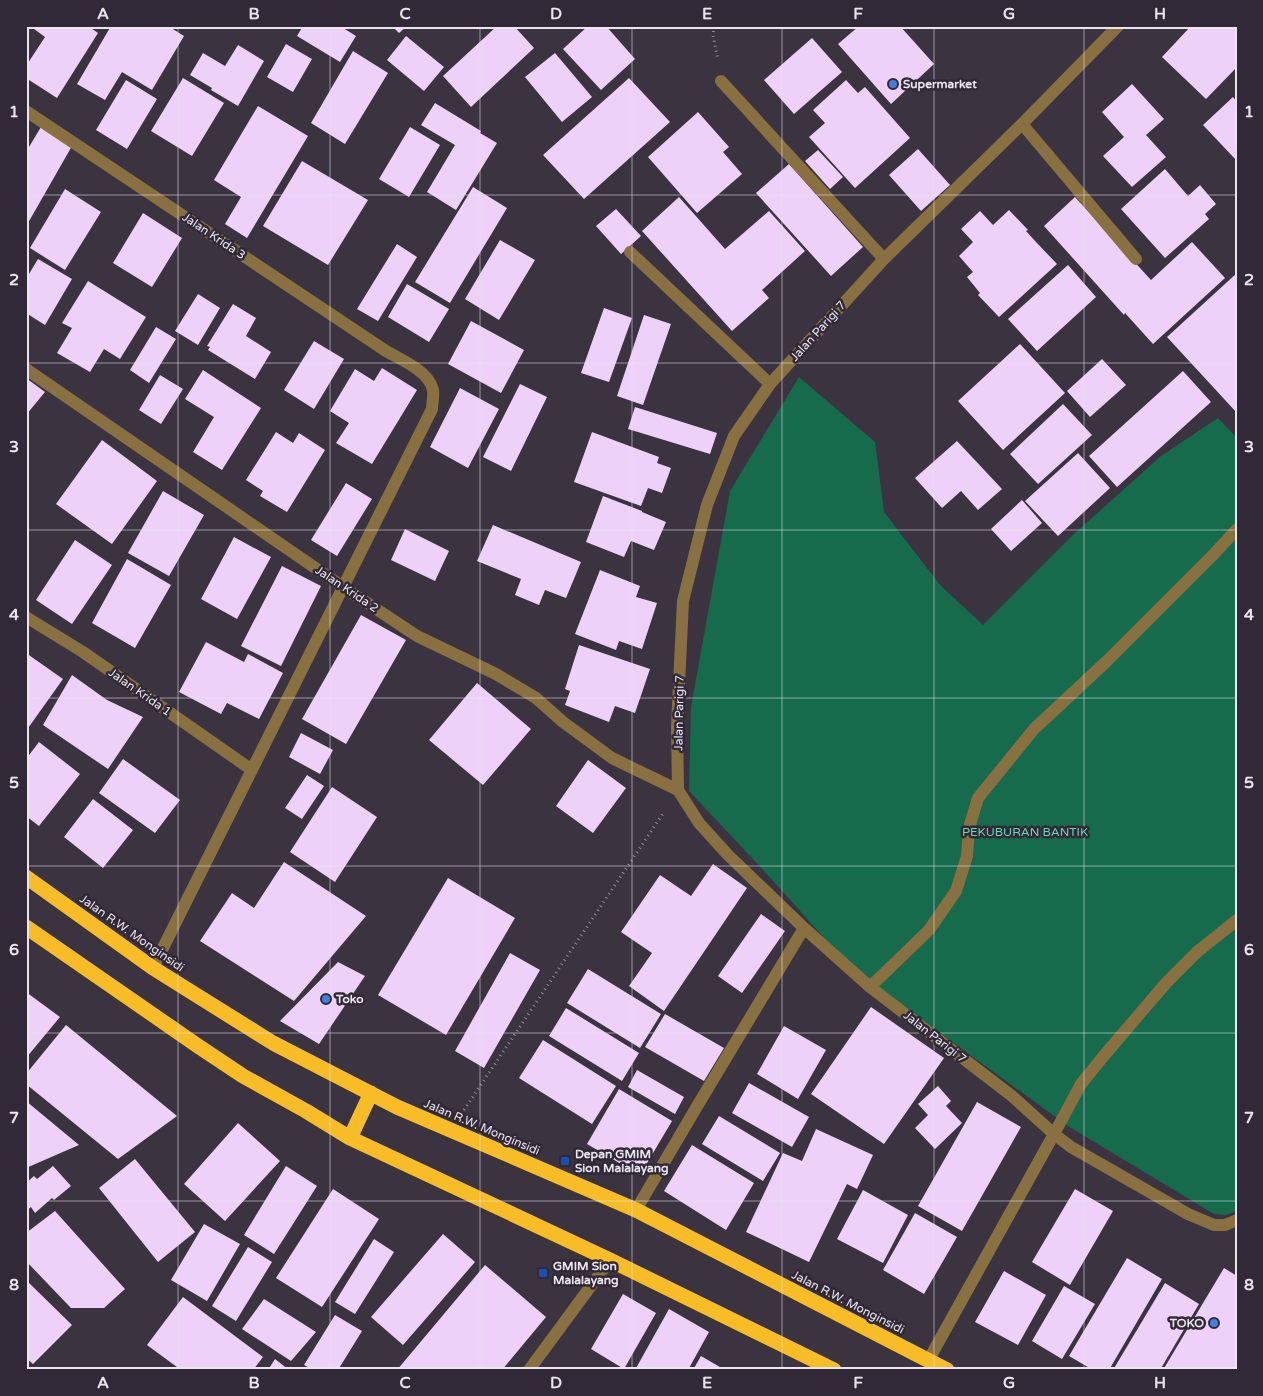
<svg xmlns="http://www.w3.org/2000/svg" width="1263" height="1396" font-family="'Varela Round',sans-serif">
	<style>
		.green { fill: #166b4c }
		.building { fill: #edd1f8 }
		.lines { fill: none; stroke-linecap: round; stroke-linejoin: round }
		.path { stroke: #928b96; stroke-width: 3; stroke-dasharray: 1 4; stroke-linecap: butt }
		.minor { stroke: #887040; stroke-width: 12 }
		.highway { stroke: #f7bc26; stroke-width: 15 }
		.grid { fill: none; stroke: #eae5ee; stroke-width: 1; stroke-opacity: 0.55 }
		.shop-dot { fill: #3f7fe0; stroke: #312937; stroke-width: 2 }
		.transit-dot { fill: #1a4fb4; stroke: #312937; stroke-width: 2 }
		.labels { text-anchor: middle; stroke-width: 5; stroke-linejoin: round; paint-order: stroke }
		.poi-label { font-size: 12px; font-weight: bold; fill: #eae5ee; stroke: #312937; text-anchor: start }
		.street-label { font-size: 12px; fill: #eae5ee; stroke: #312937 }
		.park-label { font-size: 12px; fill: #65ddab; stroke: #312937 }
		.neatline { fill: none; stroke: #eae5ee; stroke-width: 2 }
		.grid-label { font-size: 16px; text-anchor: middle; font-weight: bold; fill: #eae5ee }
	</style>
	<rect width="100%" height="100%" fill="#3c3341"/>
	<path class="green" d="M 799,377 L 875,442 L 884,512 L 940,585 L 983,625 L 1074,534 L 1161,456 L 1218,418 L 1237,438 L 1237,1211 L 1226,1215 L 1214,1214 L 1068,1126 L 852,969 L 766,873 L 689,791 L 691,707 L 730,491 Z"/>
	<path class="building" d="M 30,26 L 88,26 L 98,33 L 57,98 L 26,78 L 26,66 L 45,37 Z
		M 111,26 L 129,26 L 131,28 L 132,26 L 168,26 L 184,36 L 152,90 L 122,72 L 105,100 L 77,84 Z
		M 303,26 L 340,26 L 356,36 L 340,62 L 297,36 Z
		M 392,26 L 407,26 L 399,33 Z
		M 497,26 L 514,26 L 534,48 L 471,107 L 443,76 Z
		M 588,26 L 606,26 L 635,59 L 601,90 L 563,49 Z
		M 859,26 L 900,26 L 934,64 L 891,104 L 838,44 Z
		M 1191,26 L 1237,26 L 1237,67 L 1206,99 L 1162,57 Z
		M 406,36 L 444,67 L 424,91 L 387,60 Z
		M 812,38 L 842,72 L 794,114 L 764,80 Z
		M 286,44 L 312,59 L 293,92 L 267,77 Z
		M 238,45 L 264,61 L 238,106 L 211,90 L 212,88 L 190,75 L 203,53 L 225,66 Z
		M 353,51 L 388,73 L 345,144 L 311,123 Z
		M 555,53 L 592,97 L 562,122 L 525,77 Z
		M 183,78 L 224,103 L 192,156 L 151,131 Z
		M 629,78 L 670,122 L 584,199 L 543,155 Z
		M 126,80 L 157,99 L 127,149 L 96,130 Z
		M 846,80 L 858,93 L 865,87 L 910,138 L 855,188 L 809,137 L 825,123 L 813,110 Z
		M 1132,84 L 1164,119 L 1146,135 L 1166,157 L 1132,187 L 1103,156 L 1124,137 L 1102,112 Z
		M 1233,97 L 1237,102 L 1237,161 L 1203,125 Z
		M 435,103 L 481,131 L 480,133 L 497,143 L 456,210 L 427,192 L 455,145 L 421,125 Z
		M 258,106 L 308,136 L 247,238 L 225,224 L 241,197 L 214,180 Z
		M 698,112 L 729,147 L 723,152 L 742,174 L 697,213 L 648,157 Z
		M 41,127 L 72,146 L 28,223 L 26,222 L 26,152 Z
		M 410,127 L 440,145 L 409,197 L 379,179 Z
		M 918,149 L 950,185 L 921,211 L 889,175 Z
		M 818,150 L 843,177 L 830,189 L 805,161 Z
		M 302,161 L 368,200 L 328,265 L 263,226 Z
		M 789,164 L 863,247 L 831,276 L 756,193 Z
		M 1165,169 L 1188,196 L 1200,185 L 1216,204 L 1205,214 L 1209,219 L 1165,258 L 1121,209 Z
		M 473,187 L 507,208 L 450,303 L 415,282 Z
		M 65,189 L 101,212 L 65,270 L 30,248 Z
		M 679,197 L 725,249 L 769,211 L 805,251 L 762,290 L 769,298 L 732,331 L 642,231 Z
		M 1075,197 L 1151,280 L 1192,242 L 1225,278 L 1153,344 L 1125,313 L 1124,315 L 1044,226 Z
		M 616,209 L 641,236 L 621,254 L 596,226 Z
		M 1009,210 L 1028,230 L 1026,231 L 1036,242 L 1057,264 L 999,317 L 978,295 L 980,293 L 967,277 L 973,272 L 959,256 L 973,242 L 961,229 L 980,211 L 993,225 Z
		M 143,213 L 182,238 L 152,287 L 113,263 Z
		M 500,240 L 535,260 L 499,320 L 465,299 Z
		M 397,244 L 417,257 L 378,321 L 357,309 Z
		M 38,259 L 72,279 L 45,325 L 26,313 L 26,279 Z
		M 1068,265 L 1096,297 L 1037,351 L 1008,319 Z
		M 1237,273 L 1237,413 L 1167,337 Z
		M 88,281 L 146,317 L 120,359 L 104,349 L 90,372 L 57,353 L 72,328 L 62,323 Z
		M 407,284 L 449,309 L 429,342 L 388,317 Z
		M 198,294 L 220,308 L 198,345 L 175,331 Z
		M 233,304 L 256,318 L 246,336 L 271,352 L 255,379 L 208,350 L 210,347 L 207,346 Z
		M 604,308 L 632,318 L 609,382 L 581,373 Z
		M 644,315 L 671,324 L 643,405 L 617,396 Z
		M 471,321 L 524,350 L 501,393 L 448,364 Z
		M 156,327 L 176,339 L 149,383 L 130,370 Z
		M 314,341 L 344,359 L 314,409 L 284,390 Z
		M 1020,344 L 1065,393 L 1003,450 L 958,401 Z
		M 1102,359 L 1126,385 L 1090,417 L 1067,391 Z
		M 382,368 L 417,390 L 372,464 L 336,443 L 349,423 L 330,411 L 355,369 L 374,381 Z
		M 203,370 L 261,408 L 222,470 L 193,452 L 214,417 L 185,399 Z
		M 1183,371 L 1211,402 L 1117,487 L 1089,456 Z
		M 160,375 L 183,389 L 161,424 L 139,410 Z
		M 26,378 L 45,392 L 26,415 Z
		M 520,384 L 547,397 L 511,471 L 483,457 Z
		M 460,388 L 499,409 L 468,468 L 430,447 Z
		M 1063,404 L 1092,435 L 1038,484 L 1010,454 Z
		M 635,407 L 717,433 L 710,454 L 628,429 Z
		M 276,432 L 293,443 L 299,433 L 325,450 L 287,512 L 260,496 L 263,491 L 246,480 Z
		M 592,432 L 659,457 L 657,463 L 671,468 L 662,493 L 648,488 L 641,506 L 574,482 Z
		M 102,440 L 157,481 L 112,544 L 56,504 Z
		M 957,441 L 1002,489 L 978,510 L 961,491 L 942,508 L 915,478 Z
		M 1078,453 L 1110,488 L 1058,536 L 1025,501 Z
		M 346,483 L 372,499 L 337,556 L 311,540 Z
		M 163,491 L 204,515 L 169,576 L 128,553 Z
		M 603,496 L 642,511 L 642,512 L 666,522 L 654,550 L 631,541 L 624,557 L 586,542 Z
		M 1022,500 L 1042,523 L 1011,551 L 991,529 Z
		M 493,525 L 581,562 L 566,598 L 545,590 L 539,605 L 515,595 L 521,579 L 477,561 Z
		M 405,529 L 449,551 L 435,581 L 391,560 Z
		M 234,537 L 271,557 L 237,619 L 201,599 Z
		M 75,540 L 112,565 L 72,624 L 36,600 Z
		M 127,559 L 171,585 L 135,648 L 92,623 Z
		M 282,566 L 321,586 L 281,666 L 241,646 Z
		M 600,570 L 640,586 L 636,597 L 657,603 L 642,649 L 619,641 L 616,650 L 575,634 Z
		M 361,615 L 406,640 L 346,744 L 302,719 Z
		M 206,642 L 244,662 L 248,654 L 283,673 L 259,719 L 227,703 L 221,714 L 179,692 Z
		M 579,645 L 650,669 L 635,713 L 615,706 L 609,722 L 565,705 L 570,691 L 565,689 Z
		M 26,653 L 63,679 L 26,731 Z
		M 72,675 L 107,700 L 143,717 L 108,769 L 43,725 Z
		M 477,683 L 531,729 L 483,785 L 429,740 Z
		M 301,733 L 333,750 L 320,774 L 289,757 Z
		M 39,742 L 80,774 L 39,826 L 26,816 L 26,759 Z
		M 123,759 L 180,800 L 155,833 L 99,793 Z
		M 588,760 L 626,788 L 593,833 L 556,806 Z
		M 307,775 L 324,786 L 302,819 L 285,808 Z
		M 332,787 L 377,817 L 335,882 L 290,852 Z
		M 93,799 L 133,830 L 103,868 L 64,837 Z
		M 284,862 L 366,916 L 294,1001 L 200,941 L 232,893 L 254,908 Z
		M 713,864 L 747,888 L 664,1011 L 629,986 L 652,953 L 621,932 L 660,875 L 691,896 Z
		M 448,878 L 515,918 L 446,1035 L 378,995 Z
		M 761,914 L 785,931 L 742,993 L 718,976 Z
		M 510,953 L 540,970 L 484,1068 L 455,1051 Z
		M 338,962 L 365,976 L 319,1044 L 280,1021 Z
		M 588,969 L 661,1014 L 640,1048 L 567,1003 Z
		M 26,992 L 60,1017 L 26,1058 Z
		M 871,1007 L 944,1058 L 884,1144 L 811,1094 Z
		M 566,1008 L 639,1053 L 622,1081 L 549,1036 Z
		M 665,1014 L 724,1048 L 704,1081 L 645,1047 Z
		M 66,1025 L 177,1116 L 118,1159 L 26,1084 L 26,1074 Z
		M 784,1026 L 826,1050 L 798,1099 L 757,1074 Z
		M 543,1040 L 616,1086 L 592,1124 L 519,1078 Z
		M 637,1070 L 684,1097 L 675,1114 L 628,1087 Z
		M 749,1083 L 809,1117 L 792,1147 L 732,1113 Z
		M 938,1086 L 951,1101 L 946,1106 L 962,1123 L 935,1149 L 915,1128 L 928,1115 L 918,1104 Z
		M 619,1089 L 672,1121 L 640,1175 L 587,1144 Z
		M 26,1101 L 79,1145 L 26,1168 Z
		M 977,1102 L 1021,1127 L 962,1231 L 918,1206 Z
		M 719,1116 L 780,1153 L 763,1181 L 702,1144 Z
		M 238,1123 L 280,1161 L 225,1221 L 184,1184 Z
		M 816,1129 L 873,1155 L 857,1189 L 847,1184 L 809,1262 L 746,1232 L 783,1153 L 802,1161 Z
		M 692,1145 L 754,1183 L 726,1230 L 664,1191 Z
		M 135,1159 L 195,1232 L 158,1262 L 99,1188 Z
		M 53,1166 L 71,1186 L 54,1200 L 52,1198 L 35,1213 L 31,1207 L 26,1211 L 26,1183 L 34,1176 L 37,1179 Z
		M 286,1166 L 317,1186 L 274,1254 L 244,1235 Z
		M 333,1189 L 379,1219 L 322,1307 L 276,1278 Z
		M 1075,1189 L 1113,1211 L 1070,1285 L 1032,1262 Z
		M 863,1190 L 908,1215 L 883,1263 L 837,1239 Z
		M 55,1211 L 125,1289 L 104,1308 L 71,1308 L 26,1261 L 26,1233 Z
		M 915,1213 L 957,1237 L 924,1294 L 883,1270 Z
		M 204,1224 L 240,1244 L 207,1301 L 171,1280 Z
		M 443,1234 L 475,1262 L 403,1345 L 371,1317 Z
		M 374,1239 L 394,1252 L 355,1314 L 335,1302 Z
		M 248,1247 L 272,1262 L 236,1321 L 212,1306 Z
		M 1127,1258 L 1162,1279 L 1109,1370 L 1093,1370 L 1069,1356 Z
		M 485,1265 L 546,1317 L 502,1370 L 397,1370 Z
		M 1224,1268 L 1237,1276 L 1237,1370 L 1163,1370 Z
		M 1004,1271 L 1046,1295 L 1018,1345 L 975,1322 Z
		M 26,1280 L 72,1325 L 33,1364 L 26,1358 Z
		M 1165,1283 L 1199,1304 L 1160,1370 L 1113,1370 Z
		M 1064,1286 L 1095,1304 L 1062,1359 L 1032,1341 Z
		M 623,1294 L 656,1313 L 624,1369 L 591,1349 Z
		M 183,1297 L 263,1357 L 253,1370 L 181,1370 L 147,1345 Z
		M 264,1299 L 316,1332 L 291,1361 L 242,1329 Z
		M 669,1309 L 709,1332 L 688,1370 L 635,1370 Z
		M 335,1315 L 362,1331 L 338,1370 L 313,1370 L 304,1365 Z
		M 701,1356 L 725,1370 L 693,1370 Z
		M 275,1359 L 289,1370 L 268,1370 Z"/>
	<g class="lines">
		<path class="path" d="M 714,26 L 713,35 L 718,60
			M 464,1110 L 664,812"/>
		<path class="minor" d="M 721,81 L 884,259
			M 26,111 L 386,351 C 400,359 429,371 433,390 C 434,396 432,403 432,409 L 153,968
			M 1022,124 L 1136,259
			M 630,252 L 770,384
			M 26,369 L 343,587 L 417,636 L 496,674 L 536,698 L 563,722 L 612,758 L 678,790
			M 26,617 L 83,652 L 252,770
			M 1237,920 L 1197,952 L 1166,983 L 1102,1058 L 1081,1084 L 1054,1134 L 1071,1147 L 1188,1214 L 1214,1225 L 1225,1225 L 1237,1220
			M 870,987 L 929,930 L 956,891 L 967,856 L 969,828 L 978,798 L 1034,729 L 1107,661 L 1213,555 L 1237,529
			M 636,1210 L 699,1103 L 804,928
			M 928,1361 L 1054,1134 L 1012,1096 L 870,987 L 804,928 L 728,855 L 699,823 L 678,790 L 677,726 L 683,601 L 707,505 L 734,436 L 770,384 L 884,259 L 1022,124 L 1118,26
			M 529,1370 L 610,1260"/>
		<path class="highway" d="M 26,877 L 153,968 L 273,1043 L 397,1107 L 636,1210 L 947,1370
			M 26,927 L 198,1046 L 243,1076 L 306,1111 L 350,1138 L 610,1260 L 834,1370
			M 350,1138 L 371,1093"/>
	</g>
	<path class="grid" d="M 178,26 L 178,1370M 330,26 L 330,1370M 480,26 L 480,1370M 632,26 L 632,1370M 782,26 L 782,1370M 934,26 L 934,1370M 1084,26 L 1084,1370M 26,195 L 1237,195M 26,363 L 1237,363M 26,530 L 1237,530M 26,698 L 1237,698M 26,866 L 1237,866M 26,1033 L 1237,1033M 26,1201 L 1237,1201"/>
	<g class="shop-dot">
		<circle cx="893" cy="84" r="5"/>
		<circle cx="326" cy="999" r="5"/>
		<circle cx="1214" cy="1323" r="5"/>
	</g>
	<g class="transit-dot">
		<rect x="560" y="1156" width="10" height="10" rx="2.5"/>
		<rect x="538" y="1268" width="10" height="10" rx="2.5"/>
	</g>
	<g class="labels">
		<g class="poi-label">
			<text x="903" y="88">Supermarket</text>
			<text x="336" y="1003">Toko</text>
			<text x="575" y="1158">Depan GMIM<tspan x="575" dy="14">Sion Malalayang</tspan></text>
			<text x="553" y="1270">GMIM Sion<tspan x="553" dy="14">Malalayang</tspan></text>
			<text x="1204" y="1327" text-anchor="end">TOKO</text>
		</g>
		<g class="street-label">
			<text transform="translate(214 236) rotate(34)" y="4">Jalan Krida 3</text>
			<text transform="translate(818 331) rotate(-48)" y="4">Jalan Parigi 7</text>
			<text transform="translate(347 589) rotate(34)" y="4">Jalan Krida 2</text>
			<text transform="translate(140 692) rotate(35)" y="4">Jalan Krida 1</text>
			<text transform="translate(679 713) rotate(-89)" y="4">Jalan Parigi 7</text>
			<text transform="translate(132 933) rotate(35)" y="4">Jalan R.W. Monginsidi</text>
			<text transform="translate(935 1037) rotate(38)" y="4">Jalan Parigi 7</text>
			<text transform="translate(482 1127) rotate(23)" y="4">Jalan R.W. Monginsidi</text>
			<text transform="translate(848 1302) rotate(27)" y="4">Jalan R.W. Monginsidi</text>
		</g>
		<g class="park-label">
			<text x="1025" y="836">PEKUBURAN BANTIK</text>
		</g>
	</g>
	<rect width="1263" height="1396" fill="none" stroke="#312937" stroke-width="55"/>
	<rect x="28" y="28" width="1208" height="1340" class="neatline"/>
	<g class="grid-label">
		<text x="103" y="19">A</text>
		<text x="254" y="19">B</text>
		<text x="405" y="19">C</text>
		<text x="556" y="19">D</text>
		<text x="707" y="19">E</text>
		<text x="858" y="19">F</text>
		<text x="1009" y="19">G</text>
		<text x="1160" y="19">H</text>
		<text x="14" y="117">1</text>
		<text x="1249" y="117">1</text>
		<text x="14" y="285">2</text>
		<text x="1249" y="285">2</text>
		<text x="14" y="452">3</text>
		<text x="1249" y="452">3</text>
		<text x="14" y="620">4</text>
		<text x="1249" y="620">4</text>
		<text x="14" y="788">5</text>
		<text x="1249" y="788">5</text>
		<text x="14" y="955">6</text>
		<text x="1249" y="955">6</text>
		<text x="14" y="1123">7</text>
		<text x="1249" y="1123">7</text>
		<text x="14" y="1290">8</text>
		<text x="1249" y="1290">8</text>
		<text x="103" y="1388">A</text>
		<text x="254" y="1388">B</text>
		<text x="405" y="1388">C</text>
		<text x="556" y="1388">D</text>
		<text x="707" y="1388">E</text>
		<text x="858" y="1388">F</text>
		<text x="1009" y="1388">G</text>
		<text x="1160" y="1388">H</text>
	</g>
</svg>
